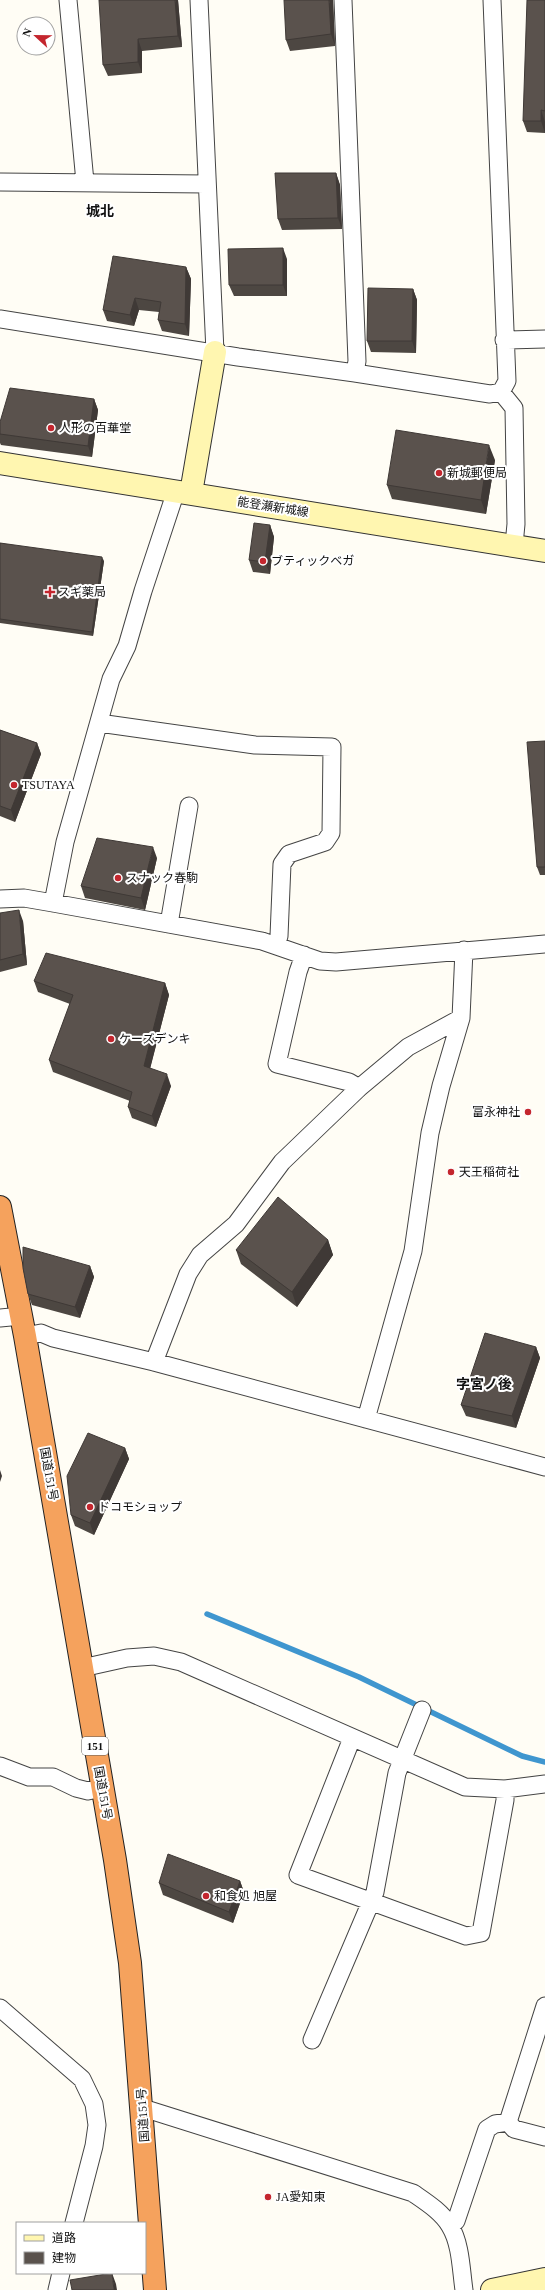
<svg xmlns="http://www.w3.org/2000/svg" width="545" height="2290" font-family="'Times New Roman','Noto Sans JP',serif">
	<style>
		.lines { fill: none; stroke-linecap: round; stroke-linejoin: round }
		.stream { stroke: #3f96cf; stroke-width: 5.5 }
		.street-casing { stroke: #444; stroke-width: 19 }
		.secondary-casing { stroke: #333; stroke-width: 24 }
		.highway-casing { stroke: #222; stroke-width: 24 }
		.street { stroke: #fff; stroke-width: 17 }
		.secondary { stroke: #fff6b0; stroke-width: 22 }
		.highway { stroke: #f5a25d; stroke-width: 22 }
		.wall { fill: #4d4742 }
		.shaded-wall { fill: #3f3936 }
		.building { fill: #5a524d; stroke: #3f3936 }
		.poi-dot { fill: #c4262e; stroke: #fff; stroke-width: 1.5 }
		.labels { text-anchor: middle; stroke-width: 4; stroke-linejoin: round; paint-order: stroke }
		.shield { fill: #fff; stroke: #585858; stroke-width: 1 }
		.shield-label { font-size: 11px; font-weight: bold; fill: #111 }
		.poi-label { font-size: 12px; fill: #111; stroke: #fff; text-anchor: start }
		.street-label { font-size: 12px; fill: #111; stroke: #fff }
		.quarter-label { font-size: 14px; font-weight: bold; fill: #111; stroke: #fff }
	</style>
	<rect width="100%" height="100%" fill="#fffdf5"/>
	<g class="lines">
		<path class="stream" d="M 207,1614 L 359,1677 L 522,1756 L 545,1762"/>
		<g class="street-casing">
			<path id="street" d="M 68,0 L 85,182
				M 199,0 L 215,352
				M 0,182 L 206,184
				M 0,319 L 238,357 L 355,373 L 357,361 L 343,0
				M 504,340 L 545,339
				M 355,373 L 490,394 L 501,392 L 507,381 L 492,0
				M 501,392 L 514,408 L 516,524 L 514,545
				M 99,723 L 255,745 L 332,747 L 331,833 L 325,842 L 289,854 L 282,864 L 279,936 L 276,945
				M 0,899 L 24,898 L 53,903 L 262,941 L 320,961 L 336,962 L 545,944
				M 53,903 L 65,842 L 111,679 L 127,646 L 143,591 L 176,491
				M 169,924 L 189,806
				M 304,955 L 298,972 L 277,1064 L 349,1082 L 359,1088
				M 0,1318 L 21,1316
				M 25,1336 L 41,1333 L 53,1338 L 154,1362 L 545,1467
				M 154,1362 L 188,1274 L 200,1255 L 236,1224 L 282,1162 L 359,1088 L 408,1047 L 461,1018 L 464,950
				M 366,1419 L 413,1251 L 430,1133 L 441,1086 L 461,1018
				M 82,1668 L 127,1658 L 154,1656 L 181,1662 L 465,1787 L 505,1789 L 545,1784
				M 352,1738 L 298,1875 L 466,1936 L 481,1933 L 505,1800 L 505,1789
				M 0,1766 L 29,1777 L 53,1777 L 76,1788 L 88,1791 L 103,1788
				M 0,2008 L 82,2079 L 94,2104 L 97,2125 L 94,2146 L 74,2223
				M 312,2040 L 375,1892 L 397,1773 L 422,1710
				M 143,2108 L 413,2193 C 426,2202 442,2212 450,2226 C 461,2244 461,2270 464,2290
				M 508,2122 L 514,2129 L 545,2137
				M 450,2226 L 456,2221 L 487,2129 L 495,2124 L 508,2122 L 545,2006
				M 57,2290 L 61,2273"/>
		</g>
		<g class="secondary-casing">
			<path id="secondary" d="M 0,463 L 545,551
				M 191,493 L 215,352
				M 492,2290 L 545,2279"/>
		</g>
		<g class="highway-casing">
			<path id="highway" d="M 0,1207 L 25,1336 L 115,1860 L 130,1963 L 155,2290"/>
		</g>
		<use href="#street" class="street"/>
		<use href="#secondary" class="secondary"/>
		<use href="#highway" class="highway"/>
	</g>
	<path class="wall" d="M 178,0 L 182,47 L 142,51 L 142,73 L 108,76 L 103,65 Z
		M 333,0 L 335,46 L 290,51 L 286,40 Z
		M 545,0 L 545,133 L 527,132 L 523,121 Z
		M 336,173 L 340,185 L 342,229 L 282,230 L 278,219 Z
		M 287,259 L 287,296 L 234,296 L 229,285 Z
		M 186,267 L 191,279 L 189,336 L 162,331 L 158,320 L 159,312 L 139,310 L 134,326 L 107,321 L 103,310 Z
		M 413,289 L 417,300 L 416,353 L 371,352 L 367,341 Z
		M 94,399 L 98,410 L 92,457 L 1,445 L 0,443 L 0,422 Z
		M 495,460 L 486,514 L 392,499 L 387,485 Z
		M 270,525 L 274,537 L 270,574 L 253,572 L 249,560 Z
		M 0,543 L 104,561 L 93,636 L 0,623 Z
		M 0,730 L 37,743 L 41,754 L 15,822 L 0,816 Z
		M 545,741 L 545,875 L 540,875 L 537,867 Z
		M 157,858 L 145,910 L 85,898 L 81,886 Z
		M 0,913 L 23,921 L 27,965 L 0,972 Z
		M 34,981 L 165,983 L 169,995 L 150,1068 L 171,1086 L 156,1127 L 132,1118 L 128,1107 L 130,1101 L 53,1072 L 49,1060 L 70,1004 L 38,992 Z
		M 328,1240 L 333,1255 L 297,1307 L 241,1264 L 236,1250 Z
		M 90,1266 L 94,1277 L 80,1318 L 32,1305 L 28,1294 Z
		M 536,1347 L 540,1358 L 516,1428 L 466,1416 L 461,1405 Z
		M 125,1448 L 129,1459 L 94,1535 L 75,1526 L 71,1515 Z
		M 240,1881 L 244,1892 L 233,1923 L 163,1895 L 159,1883 Z"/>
	<path class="shaded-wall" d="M 175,0 L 178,0 L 182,47 L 178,36 Z
		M 329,0 L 333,0 L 335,46 L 331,34 Z
		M 138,39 L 142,51 L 142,73 L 138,62 Z
		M 541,110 L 545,122 L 545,133 L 541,121 Z
		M 336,173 L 340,185 L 342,229 L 338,218 Z
		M 283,248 L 287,259 L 287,296 L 283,285 Z
		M 186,267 L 191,279 L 189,336 L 185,324 Z
		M 413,289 L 417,300 L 416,353 L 412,341 Z
		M 135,298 L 139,310 L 134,326 L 130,315 Z
		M 94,399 L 98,410 L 92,457 L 88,446 Z
		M 489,445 L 495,460 L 486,514 L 481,500 Z
		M 270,525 L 274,537 L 270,574 L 265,562 Z
		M 102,557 L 104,561 L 93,636 L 92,632 Z
		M 37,743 L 41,754 L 15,822 L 11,810 Z
		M 153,847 L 157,858 L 145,910 L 141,898 Z
		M 19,910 L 23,921 L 27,965 L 23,954 Z
		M 165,983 L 169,995 L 148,1077 L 144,1066 Z
		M 167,1074 L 171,1086 L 156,1127 L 152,1116 Z
		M 328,1240 L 333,1255 L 297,1307 L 292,1292 Z
		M 90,1266 L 94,1277 L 80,1318 L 75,1307 Z
		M 536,1347 L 540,1358 L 516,1428 L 512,1416 Z
		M 125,1448 L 129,1459 L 94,1535 L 90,1523 Z
		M 0,1470 L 2,1476 L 0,1482 Z
		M 240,1881 L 244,1892 L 233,1923 L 229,1912 Z
		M 112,2273 L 116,2284 L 117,2290 L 114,2290 Z"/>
	<path class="building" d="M 99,0 L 175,0 L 178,36 L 138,39 L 138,62 L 103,65 Z
		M 284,0 L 329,0 L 331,34 L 286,40 Z
		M 527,0 L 545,0 L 545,111 L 541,110 L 541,121 L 523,121 Z
		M 275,173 L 336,173 L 338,218 L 278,219 Z
		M 283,248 L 283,285 L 229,285 L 228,249 Z
		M 113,256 L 186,267 L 185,324 L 158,320 L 161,302 L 135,298 L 130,315 L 103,310 Z
		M 368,288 L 413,289 L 412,341 L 367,341 Z
		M 10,388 L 94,399 L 88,446 L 0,434 L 0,422 Z
		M 396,430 L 489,445 L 481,500 L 387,485 Z
		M 254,523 L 270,525 L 265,562 L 249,560 Z
		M 0,543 L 102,557 L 92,632 L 0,619 Z
		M 0,730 L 37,743 L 11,810 L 0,806 Z
		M 545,741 L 545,867 L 537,867 L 527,742 Z
		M 97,838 L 153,847 L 141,898 L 81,886 Z
		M 19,910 L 23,954 L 0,960 L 0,913 Z
		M 46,953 L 165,983 L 144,1066 L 167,1074 L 152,1116 L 128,1107 L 132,1092 L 49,1060 L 73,995 L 34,981 Z
		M 278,1197 L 328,1240 L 292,1292 L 236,1250 Z
		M 23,1247 L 90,1266 L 75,1307 L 28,1294 L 23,1268 Z
		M 485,1333 L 536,1347 L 512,1416 L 461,1405 Z
		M 88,1433 L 125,1448 L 90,1523 L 71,1515 L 67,1476 Z
		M 168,1854 L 240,1881 L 229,1912 L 159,1883 Z
		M 112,2273 L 114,2290 L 72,2290 L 70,2280 Z"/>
	<g class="poi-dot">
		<circle cx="51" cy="428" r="4"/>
		<circle cx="439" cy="473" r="4"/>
		<circle cx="263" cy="561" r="4"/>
		<path d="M48 586h4v4h4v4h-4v4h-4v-4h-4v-4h4z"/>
		<circle cx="14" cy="785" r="4"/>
		<circle cx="118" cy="878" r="4"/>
		<circle cx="111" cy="1039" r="4"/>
		<circle cx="528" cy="1112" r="4"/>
		<circle cx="451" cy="1172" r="4"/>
		<circle cx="90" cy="1507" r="4"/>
		<circle cx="206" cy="1896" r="4"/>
		<circle cx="268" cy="2197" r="4"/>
	</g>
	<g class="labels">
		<rect class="shield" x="82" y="1737" width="26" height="18" rx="3"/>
		<g class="shield-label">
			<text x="95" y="1750">151</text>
		</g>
		<g class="poi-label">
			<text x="59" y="432">人形の百華堂</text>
			<text x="447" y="477">新城郵便局</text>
			<text x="271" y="565">ブティックベガ</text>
			<text x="58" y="596">スギ薬局</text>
			<text x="22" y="789">TSUTAYA</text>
			<text x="126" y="882">スナック春駒</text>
			<text x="119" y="1043">ケーズデンキ</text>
			<text x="520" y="1116" text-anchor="end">富永神社</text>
			<text x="459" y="1176">天王稲荷社</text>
			<text x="98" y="1511">ドコモショップ</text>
			<text x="214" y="1900">和食処 旭屋</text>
			<text x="276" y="2201">JA愛知東</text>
		</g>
		<g class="street-label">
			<text transform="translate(273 507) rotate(9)" y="4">能登瀬新城線</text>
			<text transform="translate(49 1474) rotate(80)" y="4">国道151号</text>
			<text transform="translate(103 1793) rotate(80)" y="4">国道151号</text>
			<text transform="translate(143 2115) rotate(-94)" y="4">国道151号</text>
		</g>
		<g class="quarter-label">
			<text x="100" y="216">城北</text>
			<text x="484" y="1389">字宮ノ後</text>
		</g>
	</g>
	<rect x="16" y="2222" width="130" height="52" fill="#ffffff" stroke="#a0a0a0"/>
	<rect x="24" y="2235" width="20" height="6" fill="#fff6b0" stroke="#a0a0a0"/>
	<text x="52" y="2242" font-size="12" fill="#111111">道路</text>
	<rect x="24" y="2252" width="20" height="12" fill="#5a524d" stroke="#a0a0a0"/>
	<text x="52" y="2262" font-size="12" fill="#111111">建物</text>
	<g transform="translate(36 36) rotate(292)"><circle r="19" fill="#ffffff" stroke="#a0a0a0"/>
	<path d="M0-3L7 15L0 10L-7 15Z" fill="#c4262e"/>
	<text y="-6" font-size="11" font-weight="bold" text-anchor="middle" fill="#111111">N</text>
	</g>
</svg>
